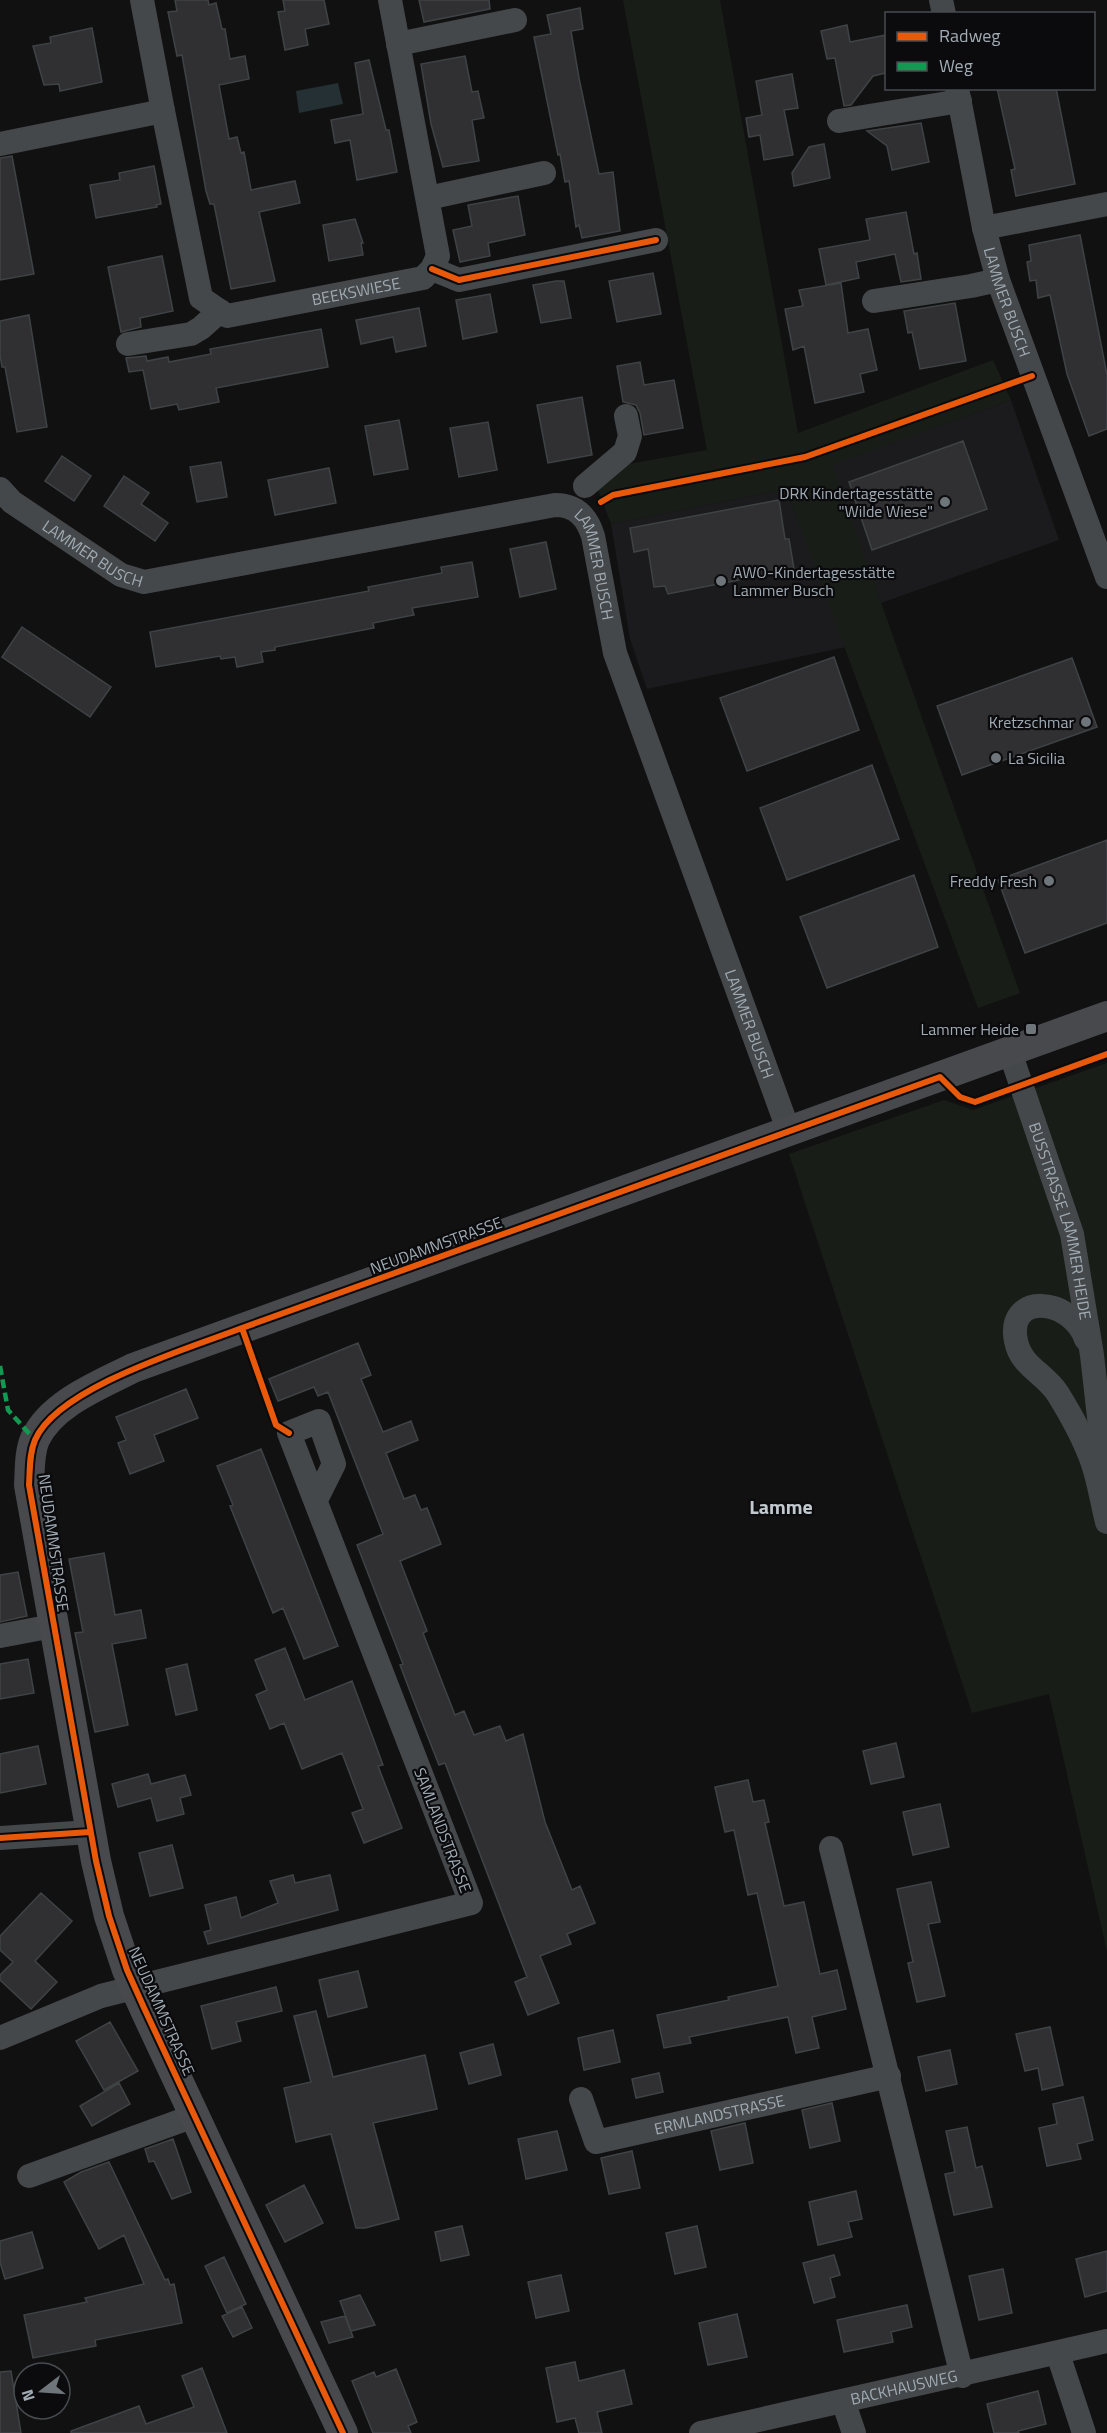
<svg xmlns="http://www.w3.org/2000/svg" width="1107" height="2433" font-family="'Titillium Web',sans-serif">
	<style>
		.built { fill: #1b1b1d }
		.green { fill: #181e17 }
		.water { fill: #243033 }
		.building { fill: #303032; stroke: #3f4345; stroke-width: 1.5 }
		.lines { fill: none; stroke-linecap: round; stroke-linejoin: round }
		.minor { stroke: #45484a; stroke-width: 24 }
		.major { stroke: #47494c; stroke-width: 30 }
		.quiet { stroke: #139951; stroke-width: 4.5; stroke-dasharray: 9 4.5; stroke-linecap: butt }
		.cycleway-casing { stroke: #0b0b0d; stroke-width: 10 }
		.cycleway { stroke: #e8590c; stroke-width: 6 }
		.poi-dot { fill: #6e757b; stroke: #0b0b0d; stroke-width: 2 }
		.labels { text-anchor: middle; stroke-width: 4.5; stroke-linejoin: round; paint-order: stroke }
		.street-label { font-size: 16px; fill: #a0abb4; stroke: #0b0b0d }
		.poi-label { font-size: 16px; fill: #a0abb4; stroke: #0b0b0d; text-anchor: end }
		.quarter-label { font-size: 20px; font-weight: bold; fill: #c1c9cf; stroke: #0b0b0d }
	</style>
	<rect width="100%" height="100%" fill="#111"/>
	<path class="built" d="M 1011,400 L 1059,540 L 881,603 L 831,465 Z
		M 786,489 L 846,647 L 647,689 L 630,639 L 611,524 Z"/>
	<path class="green" d="M 623,0 L 720,0 L 798,433 L 993,360 L 1011,400 L 832,465 L 1020,993 L 978,1008 L 786,489 L 611,524 L 597,487 L 623,465 L 707,450 Z
		M 1107,1063 L 1107,1952 L 1049,1694 L 972,1713 L 789,1154 L 944,1100 L 973,1110 Z"/>
	<path class="water" d="M 338,83 L 343,104 L 299,113 L 296,91 Z"/>
	<path class="building" d="M 175,0 L 208,0 L 209,5 L 216,3 L 222,29 L 225,29 L 230,59 L 245,56 L 249,79 L 219,85 L 229,139 L 237,137 L 241,153 L 244,152 L 251,190 L 295,181 L 300,203 L 259,212 L 275,281 L 231,289 L 214,204 L 210,204 L 206,191 L 182,55 L 177,56 L 168,12 L 177,11 Z
		M 283,0 L 324,0 L 329,24 L 305,29 L 308,45 L 285,50 L 278,12 L 285,11 Z
		M 419,0 L 489,0 L 490,9 L 424,22 Z
		M 580,8 L 583,29 L 571,31 L 579,78 L 599,174 L 613,172 L 620,231 L 582,238 L 579,225 L 576,227 L 569,181 L 565,182 L 560,154 L 558,155 L 534,37 L 551,34 L 547,15 Z
		M 847,25 L 850,42 L 886,35 L 886,73 L 873,76 L 851,105 L 844,106 L 835,58 L 827,59 L 821,31 Z
		M 92,28 L 102,82 L 60,91 L 59,84 L 44,85 L 33,46 L 51,43 L 50,37 Z
		M 465,56 L 472,92 L 478,91 L 484,118 L 472,120 L 479,161 L 443,167 L 431,124 L 421,64 Z
		M 369,60 L 386,130 L 389,130 L 397,172 L 357,180 L 350,140 L 335,143 L 331,120 L 363,114 L 355,63 Z
		M 792,74 L 798,108 L 784,110 L 793,155 L 764,160 L 760,135 L 749,137 L 746,118 L 762,115 L 756,81 Z
		M 997,88 L 1056,88 L 1075,184 L 1016,196 L 1011,170 L 1015,169 Z
		M 921,123 L 929,162 L 892,170 L 887,146 L 867,131 Z
		M 824,144 L 830,178 L 794,186 L 792,173 L 809,147 Z
		M 12,156 L 34,274 L 0,280 L 0,158 Z
		M 154,166 L 161,204 L 156,205 L 157,207 L 96,218 L 90,185 L 120,180 L 119,173 Z
		M 518,196 L 525,235 L 488,243 L 490,256 L 460,262 L 453,230 L 472,226 L 468,205 Z
		M 906,212 L 914,254 L 917,253 L 921,279 L 901,282 L 895,254 L 856,262 L 859,278 L 826,285 L 819,249 L 870,240 L 866,219 Z
		M 355,219 L 363,243 L 361,243 L 363,255 L 329,261 L 323,225 Z
		M 1080,235 L 1107,375 L 1107,429 L 1089,436 L 1067,374 L 1050,295 L 1038,298 L 1036,280 L 1030,281 L 1027,262 L 1031,261 L 1029,245 Z
		M 162,256 L 173,311 L 140,318 L 141,327 L 121,332 L 108,267 Z
		M 653,273 L 661,314 L 617,322 L 609,281 Z
		M 556,281 L 564,281 L 571,318 L 541,323 L 533,285 Z
		M 841,283 L 848,333 L 868,329 L 877,370 L 860,374 L 864,392 L 815,403 L 804,346 L 793,350 L 785,309 L 803,306 L 799,290 Z
		M 490,294 L 497,332 L 463,339 L 456,300 Z
		M 955,303 L 966,361 L 920,369 L 912,332 L 908,333 L 904,311 Z
		M 419,308 L 426,346 L 396,352 L 393,337 L 361,344 L 356,320 Z
		M 29,315 L 47,427 L 17,432 L 5,367 L 2,367 L 0,355 L 0,321 Z
		M 321,329 L 328,367 L 216,388 L 219,402 L 179,410 L 177,404 L 151,409 L 143,370 L 129,372 L 126,358 L 146,356 L 147,361 L 168,357 L 169,362 L 211,354 L 210,349 Z
		M 640,362 L 644,385 L 674,380 L 683,428 L 644,435 L 640,413 L 636,405 L 623,402 L 617,366 Z
		M 582,397 L 592,455 L 548,463 L 537,405 Z
		M 399,420 L 408,469 L 374,475 L 365,426 Z
		M 488,422 L 497,470 L 459,477 L 450,428 Z
		M 963,441 L 987,509 L 872,550 L 849,482 Z
		M 62,456 L 91,476 L 74,501 L 45,481 Z
		M 221,462 L 227,497 L 197,502 L 190,467 Z
		M 329,468 L 336,503 L 275,515 L 268,480 Z
		M 124,476 L 149,493 L 141,504 L 168,523 L 155,541 L 104,506 Z
		M 779,500 L 785,539 L 789,539 L 794,569 L 668,594 L 665,586 L 654,587 L 648,549 L 634,552 L 630,528 Z
		M 546,542 L 556,589 L 520,597 L 510,549 Z
		M 472,562 L 478,597 L 412,608 L 414,615 L 373,623 L 374,628 L 275,647 L 275,650 L 261,652 L 263,662 L 237,667 L 235,657 L 221,659 L 220,656 L 156,667 L 150,632 L 369,591 L 368,587 L 442,573 L 441,567 Z
		M 22,627 L 111,687 L 90,717 L 2,657 Z
		M 834,657 L 859,730 L 747,771 L 720,698 Z
		M 1072,658 L 1097,727 L 962,775 L 937,706 Z
		M 872,765 L 899,839 L 787,880 L 760,808 Z
		M 1107,840 L 1107,923 L 1025,953 L 998,880 Z
		M 914,875 L 938,947 L 827,988 L 800,917 Z
		M 358,1343 L 371,1375 L 361,1379 L 383,1432 L 411,1421 L 418,1440 L 386,1453 L 404,1499 L 415,1495 L 421,1510 L 427,1508 L 441,1544 L 400,1561 L 427,1631 L 423,1633 L 455,1715 L 464,1711 L 474,1735 L 500,1726 L 506,1741 L 523,1734 L 545,1822 L 572,1890 L 580,1886 L 595,1923 L 567,1934 L 571,1944 L 540,1956 L 559,2003 L 528,2015 L 515,1982 L 527,1977 L 445,1763 L 439,1765 L 416,1707 L 400,1665 L 403,1664 L 357,1545 L 383,1534 L 328,1392 L 318,1396 L 314,1387 L 278,1401 L 269,1379 Z
		M 186,1389 L 198,1418 L 154,1435 L 164,1461 L 130,1474 L 118,1443 L 126,1440 L 116,1417 Z
		M 261,1449 L 338,1646 L 304,1659 L 283,1608 L 273,1613 L 230,1506 L 233,1505 L 217,1466 Z
		M 104,1553 L 115,1615 L 141,1610 L 146,1638 L 112,1644 L 128,1725 L 95,1732 L 75,1633 L 83,1632 L 69,1559 Z
		M 18,1572 L 27,1616 L 0,1622 L 0,1575 Z
		M 285,1648 L 305,1700 L 352,1681 L 383,1765 L 378,1766 L 402,1828 L 364,1843 L 352,1813 L 363,1809 L 342,1753 L 302,1769 L 284,1723 L 270,1729 L 256,1695 L 267,1690 L 255,1660 Z
		M 28,1659 L 34,1693 L 0,1699 L 0,1664 Z
		M 187,1664 L 197,1710 L 176,1715 L 166,1669 Z
		M 896,1743 L 904,1777 L 871,1784 L 863,1751 Z
		M 38,1746 L 46,1784 L 0,1793 L 0,1754 Z
		M 148,1774 L 151,1784 L 185,1775 L 191,1795 L 180,1798 L 184,1814 L 157,1821 L 151,1798 L 118,1807 L 112,1784 Z
		M 748,1780 L 753,1802 L 764,1800 L 769,1822 L 765,1823 L 784,1906 L 804,1902 L 820,1974 L 837,1970 L 846,2009 L 812,2017 L 819,2048 L 796,2053 L 788,2017 L 689,2037 L 691,2043 L 664,2048 L 657,2015 L 729,2000 L 728,1997 L 778,1986 L 757,1893 L 748,1895 L 734,1830 L 725,1832 L 715,1787 Z
		M 940,1804 L 949,1847 L 913,1855 L 903,1812 Z
		M 172,1845 L 183,1888 L 150,1896 L 139,1853 Z
		M 293,1875 L 295,1883 L 330,1875 L 338,1910 L 208,1944 L 204,1932 L 211,1930 L 205,1905 L 236,1897 L 241,1918 L 278,1903 L 270,1881 Z
		M 931,1882 L 940,1922 L 928,1924 L 945,1996 L 917,2002 L 908,1963 L 913,1962 L 897,1889 Z
		M 41,1893 L 72,1921 L 35,1961 L 57,1982 L 31,2009 L 0,1980 L 0,1975 L 13,1962 L 0,1950 L 0,1936 Z
		M 358,1971 L 367,2007 L 328,2017 L 319,1980 Z
		M 276,1987 L 282,2011 L 236,2022 L 241,2041 L 212,2049 L 201,2006 Z
		M 316,2011 L 333,2077 L 425,2055 L 437,2109 L 373,2123 L 399,2219 L 365,2228 L 356,2228 L 331,2134 L 296,2142 L 284,2088 L 311,2082 L 294,2016 Z
		M 110,2022 L 138,2071 L 104,2090 L 76,2041 Z
		M 1050,2027 L 1063,2085 L 1042,2090 L 1038,2068 L 1025,2071 L 1016,2034 Z
		M 613,2030 L 620,2062 L 584,2070 L 578,2038 Z
		M 493,2044 L 501,2075 L 469,2084 L 460,2053 Z
		M 950,2050 L 957,2084 L 926,2091 L 918,2057 Z
		M 659,2073 L 663,2092 L 636,2098 L 632,2079 Z
		M 119,2083 L 130,2104 L 92,2126 L 80,2106 Z
		M 1083,2097 L 1093,2140 L 1077,2144 L 1081,2159 L 1047,2166 L 1039,2128 L 1057,2124 L 1053,2104 Z
		M 832,2103 L 840,2141 L 810,2148 L 802,2110 Z
		M 745,2123 L 753,2163 L 720,2170 L 711,2131 Z
		M 967,2127 L 976,2168 L 982,2166 L 992,2207 L 954,2215 L 945,2174 L 955,2172 L 946,2131 Z
		M 557,2131 L 567,2170 L 526,2179 L 518,2139 Z
		M 173,2139 L 191,2192 L 172,2199 L 154,2161 L 149,2162 L 145,2149 Z
		M 632,2151 L 640,2188 L 609,2194 L 601,2158 Z
		M 109,2162 L 165,2280 L 168,2279 L 170,2285 L 174,2284 L 182,2323 L 95,2340 L 96,2346 L 33,2358 L 24,2315 L 87,2302 L 85,2298 L 144,2284 L 124,2235 L 99,2249 L 64,2182 L 81,2172 Z
		M 304,2185 L 323,2223 L 285,2242 L 266,2205 Z
		M 856,2191 L 862,2219 L 848,2222 L 852,2237 L 818,2245 L 809,2202 Z
		M 462,2226 L 469,2255 L 441,2261 L 435,2232 Z
		M 697,2226 L 706,2267 L 675,2274 L 666,2233 Z
		M 32,2232 L 43,2268 L 5,2279 L 0,2262 L 0,2241 Z
		M 1107,2251 L 1107,2291 L 1085,2297 L 1076,2259 Z
		M 834,2255 L 840,2275 L 830,2278 L 835,2297 L 814,2303 L 803,2263 Z
		M 224,2257 L 246,2304 L 227,2313 L 205,2266 Z
		M 1003,2269 L 1012,2313 L 979,2320 L 969,2276 Z
		M 561,2275 L 569,2311 L 536,2318 L 528,2282 Z
		M 360,2295 L 375,2325 L 351,2331 L 340,2301 Z
		M 907,2305 L 912,2327 L 891,2332 L 893,2342 L 844,2352 L 837,2320 Z
		M 242,2307 L 252,2328 L 233,2337 L 222,2316 Z
		M 737,2314 L 747,2357 L 708,2365 L 699,2323 Z
		M 345,2316 L 353,2337 L 329,2343 L 321,2322 Z
		M 575,2362 L 579,2381 L 624,2370 L 632,2404 L 597,2412 L 602,2433 L 579,2433 L 575,2418 L 557,2422 L 546,2368 Z
		M 202,2368 L 227,2433 L 71,2433 L 71,2431 L 139,2406 L 146,2424 L 194,2407 L 182,2376 Z
		M 396,2369 L 417,2422 L 408,2426 L 411,2433 L 373,2433 L 352,2381 L 374,2372 L 376,2377 Z
		M 11,2371 L 21,2433 L 0,2433 L 0,2372 Z
		M 1038,2391 L 1046,2424 L 1018,2431 L 1019,2433 L 994,2433 L 987,2404 Z"/>
	<g class="lines">
		<g class="minor">
			<path d="M 142,0 L 163,111"/>
			<path d="M 941,0 L 944,14"/>
			<path d="M 398,44 L 515,20"/>
			<path id="s1" d="M 957,88 L 984,228 L 998,280 L 1107,577"/>
			<path d="M 839,121 L 960,101"/>
			<path id="s2" d="M 0,144 L 163,111 L 201,298 L 227,316 L 423,278 L 432,269 L 438,256 L 390,0"/>
			<path d="M 428,198 L 544,173"/>
			<path d="M 984,228 L 1107,204"/>
			<path d="M 432,269 L 459,280 L 656,240"/>
			<path d="M 874,301 L 971,286 L 998,280"/>
			<path d="M 128,344 L 191,334 L 201,328 L 220,311"/>
			<path d="M 585,486 L 625,452 L 630,436 L 626,416"/>
			<path id="s3" d="M 0,489 L 12,502 L 121,575 L 144,582 L 555,505 C 576,505 587,517 593,536 L 615,653 L 789,1132"/>
			<path id="s4" d="M 1010,1052 L 1072,1234 L 1092,1355 L 1107,1488"/>
			<path d="M 1086,1339 C 1070,1296 1006,1293 1016,1341 C 1021,1367 1045,1373 1058,1394 C 1071,1415 1085,1440 1093,1464 C 1099,1482 1102,1502 1107,1522"/>
			<path d="M 0,1636 L 53,1626"/>
			<path d="M 0,1838 L 90,1832"/>
			<path d="M 831,1848 L 962,2376"/>
			<path d="M 0,2038 L 101,1996 L 471,1903 L 289,1433 L 319,1421 L 334,1464 L 316,1500"/>
			<path id="s5" d="M 581,2099 L 596,2142 L 889,2076"/>
			<path d="M 29,2176 L 194,2116"/>
			<path d="M 1058,2354 L 1084,2433"/>
			<path d="M 843,2401 L 854,2433"/>
			<path id="s6" d="M 701,2433 L 1107,2341"/>
		</g>
		<path class="major" d="M 343,2433 L 145,2010 L 127,1970 L 109,1916 L 96,1861 L 29,1485 C 30,1470 29,1453 35,1439 C 52,1403 100,1385 133,1368 L 1107,1016"/>
		<path class="quiet" d="M 0,1366 L 8,1410 L 35,1440"/>
		<g class="cycleway-casing">
			<path id="cycleway" d="M 432,269 L 459,280 L 656,240
				M 601,502 L 613,495 L 805,457 L 1032,376
				M 242,1328 L 276,1425 L 289,1433
				M 0,1838 L 90,1832
				M 343,2433 L 145,2010 L 127,1970 L 109,1916 L 96,1861 L 29,1485 C 30,1470 29,1454 35,1440 C 58,1387 190,1348 242,1328 L 940,1077 L 960,1097 L 975,1102 L 1107,1054"/>
		</g>
		<use href="#cycleway" class="cycleway"/>
	</g>
	<g class="poi-dot">
		<circle cx="945" cy="502" r="6"/>
		<circle cx="721" cy="581" r="6"/>
		<circle cx="1086" cy="722" r="6"/>
		<circle cx="996" cy="758" r="6"/>
		<circle cx="1049" cy="881" r="6"/>
		<rect x="1025" y="1023" width="12" height="12" rx="3"/>
	</g>
	<g class="labels">
		<g class="street-label">
			<text dy="6" stroke="none"><textPath href="#s2" startOffset="520">BEEKSWIESE</textPath></text>
			<text dy="6" stroke="none"><textPath href="#s1" startOffset="220">LAMMER BUSCH</textPath></text>
			<text dy="6" stroke="none"><textPath href="#s3" startOffset="114">LAMMER BUSCH</textPath></text>
			<text dy="6" stroke="none"><textPath href="#s3" startOffset="672">LAMMER BUSCH</textPath></text>
			<text dy="6" stroke="none"><textPath href="#s3" startOffset="1158">LAMMER BUSCH</textPath></text>
			<text dy="6" stroke="none"><textPath href="#s4" startOffset="177">BUSSTRASSE LAMMER HEIDE</textPath></text>
			<text transform="translate(436 1245) rotate(-20)" y="6">NEUDAMMSTRASSE</text>
			<text transform="translate(54 1543) rotate(82)" y="6">NEUDAMMSTRASSE</text>
			<text transform="translate(443 1830) rotate(69)" y="6">SAMLANDSTRASSE</text>
			<text transform="translate(162 2011) rotate(66)" y="6">NEUDAMMSTRASSE</text>
			<text dy="6" stroke="none"><textPath href="#s5" startOffset="172">ERMLANDSTRASSE</textPath></text>
			<text dy="6" stroke="none"><textPath href="#s6" startOffset="208">BACKHAUSWEG</textPath></text>
		</g>
		<g class="poi-label">
			<text x="933" y="499">DRK Kindertagesstätte<tspan x="933" dy="18">"Wilde Wiese"</tspan></text>
			<text x="733" y="578" text-anchor="start">AWO-Kindertagesstätte<tspan x="733" dy="18">Lammer Busch</tspan></text>
			<text x="1074" y="728">Kretzschmar</text>
			<text x="1008" y="764" text-anchor="start">La Sicilia</text>
			<text x="1037" y="887">Freddy Fresh</text>
			<text x="1019" y="1035">Lammer Heide</text>
		</g>
		<g class="quarter-label">
			<text x="781" y="1514">Lamme</text>
		</g>
	</g>
	<rect x="885" y="12" width="210" height="78" fill="#0b0b0d" stroke="#474b50" stroke-width="1.5"/>
	<rect x="897" y="32" width="30" height="9" fill="#e8590c" stroke="#474b50" stroke-width="1.5"/>
	<text x="939" y="42" font-size="18" fill="#a0abb4">Radweg</text>
	<rect x="897" y="62" width="30" height="9" fill="#139951" stroke="#474b50" stroke-width="1.5"/>
	<text x="939" y="72" font-size="18" fill="#a0abb4">Weg</text>
	<g transform="translate(42 2391) rotate(253)"><circle r="28" fill="#0b0b0d" stroke="#474b50" stroke-width="1.5"/>
	<path d="M0-4.5L10 22L0 15L-10 22Z" fill="#6e757b"/>
	<text y="-9" font-size="16" font-weight="bold" text-anchor="middle" fill="#a0abb4">N</text>
	</g>
</svg>
